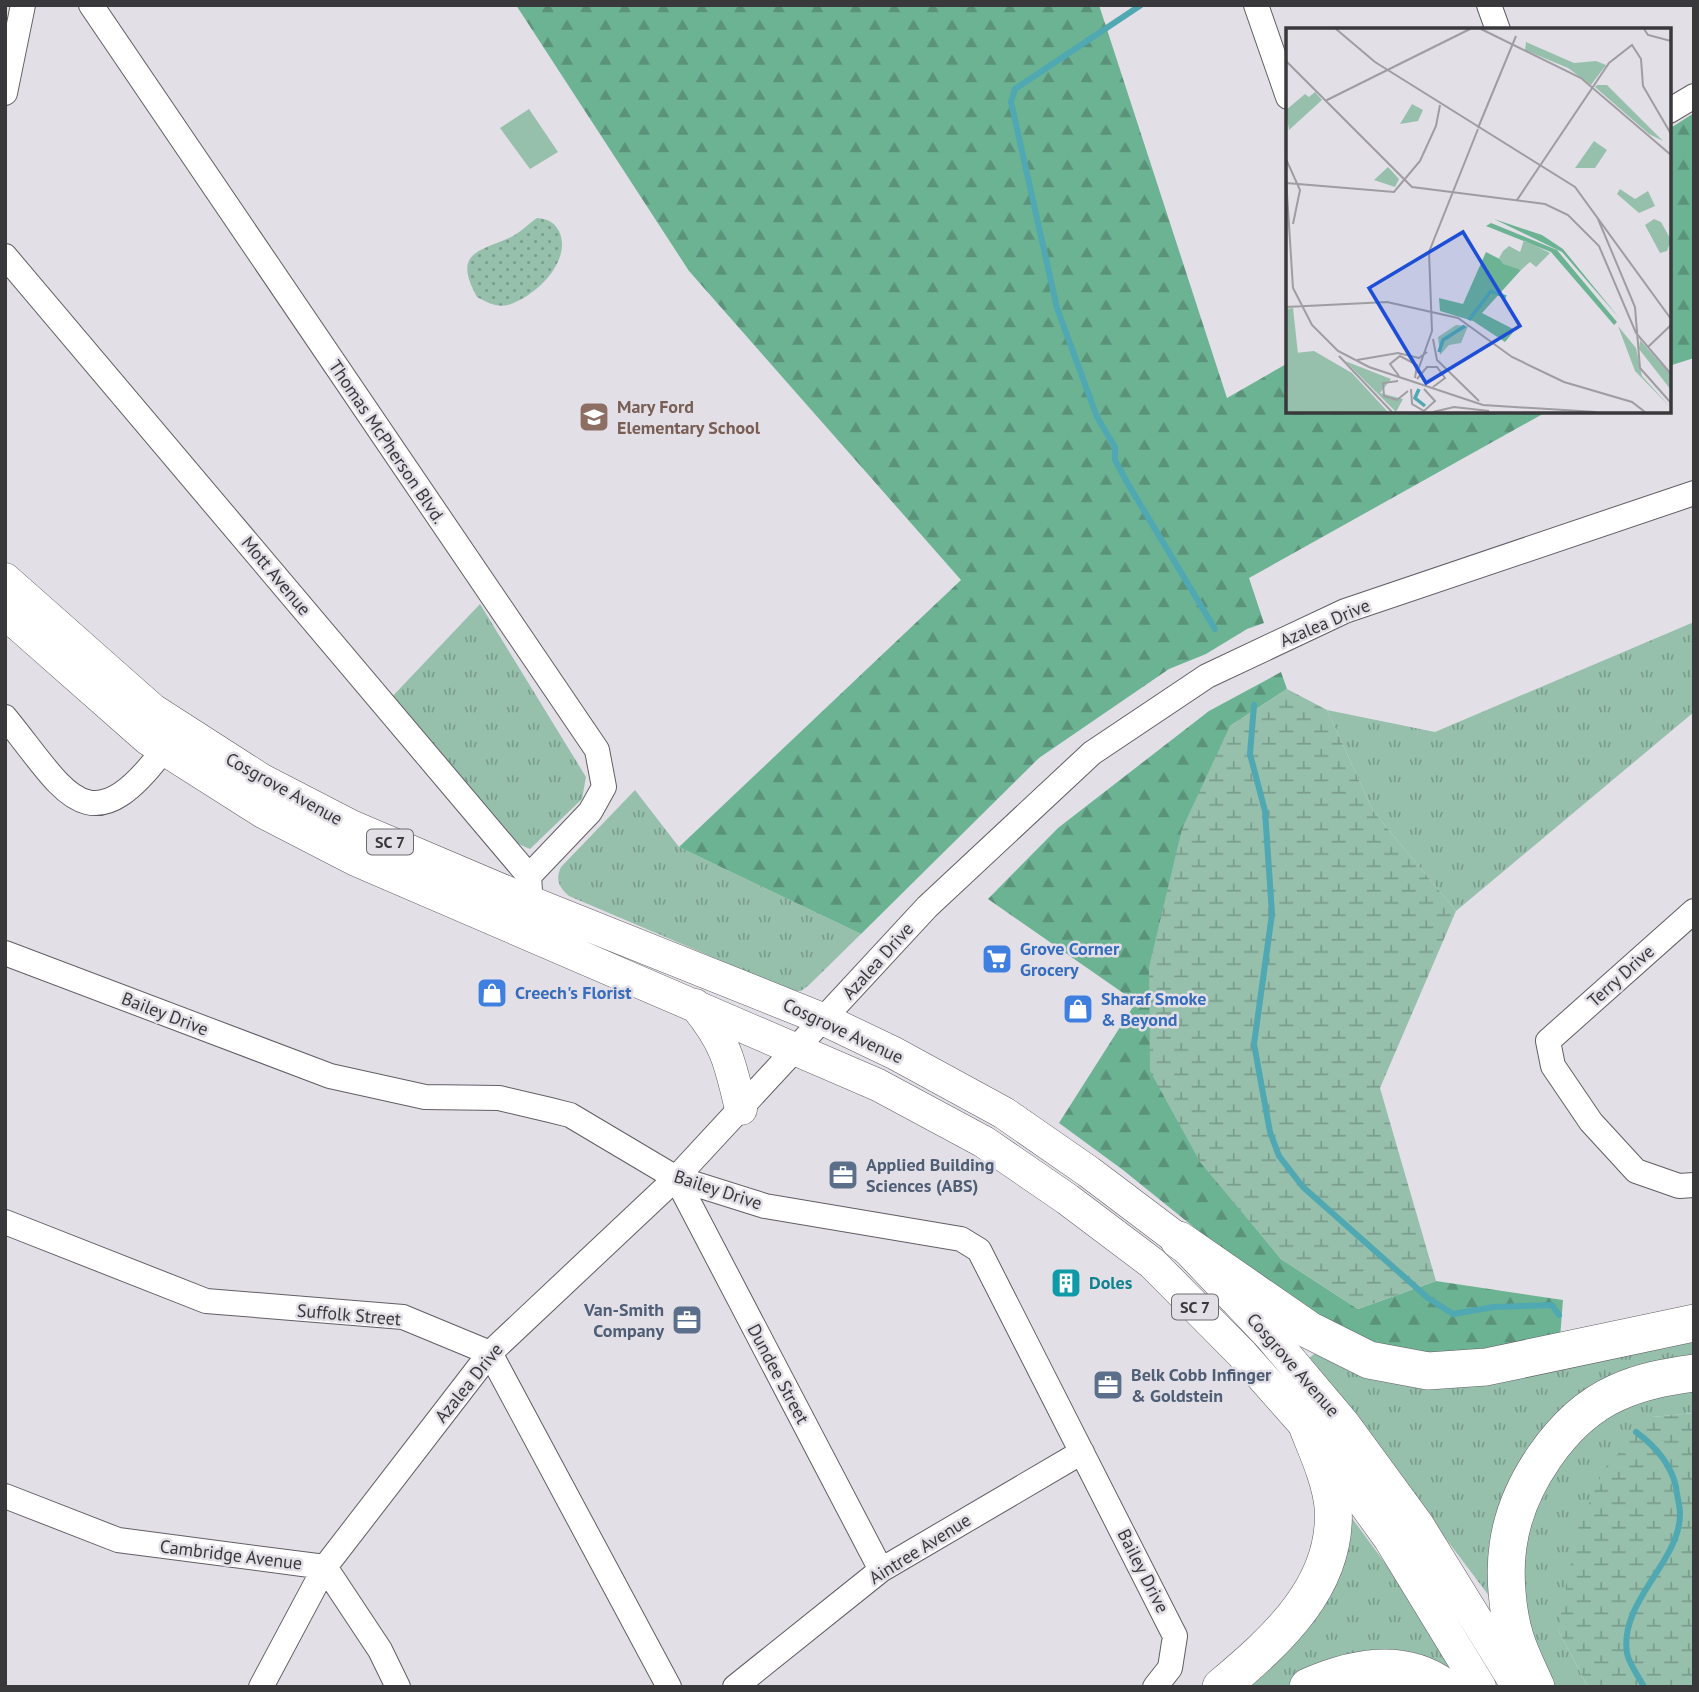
<svg xmlns="http://www.w3.org/2000/svg" width="1699" height="1692" font-family="'PT Sans',sans-serif">
	<style>
		.grass { fill: url(#grass-tufts) }
		.forest { fill: url(#forest-firs) }
		.wetland { fill: url(#wetland-marsh) }
		.park { fill: url(#park-dots) }
		.pitch { fill: #96c0ac }
		.lines { fill: none; stroke-linecap: round; stroke-linejoin: round }
		.stream { stroke: #4fa8b2; stroke-width: 6 }
		.minor-casing { stroke: #625e65; stroke-width: 26 }
		.major-casing { stroke: #625e65; stroke-width: 33 }
		.highway-casing { stroke: #625e65; stroke-width: 38 }
		.minor { stroke: #fff; stroke-width: 24 }
		.major { stroke: #fff; stroke-width: 32 }
		.highway { stroke: #fff; stroke-width: 37 }
		.labels { text-anchor: middle; stroke-width: 5; stroke-linejoin: round; paint-order: stroke }
		.shield { fill: #e3dfe7; stroke: #6c6a6f; stroke-width: 2 }
		.shield-label { font-size: 16px; font-weight: bold; fill: #39383b }
		.education-label { font-size: 18px; font-weight: bold; fill: #785e54; stroke: #e3dfe7; text-anchor: start }
		.street-label { font-size: 18px; fill: #39383b; stroke: #e3dfe7 }
		.shop-label { font-size: 18px; font-weight: bold; fill: #366cbe; stroke: #e3dfe7; text-anchor: start }
		.service-label { font-size: 18px; font-weight: bold; fill: #4e5e75; stroke: #e3dfe7; text-anchor: start }
		.culture-label { font-size: 18px; font-weight: bold; fill: #0d838f; stroke: #e3dfe7; text-anchor: start }
		.inset-river { fill: none; stroke: #4fa8b2; stroke-width: 3.5 }
		.inset-road { fill: none; stroke: #9f9ca2; stroke-width: 2 }
		.view { fill: #1d4ed8; fill-opacity: 0.15; stroke: #1d4ed8; stroke-width: 3.5 }
		.inset-edge { fill: none; stroke: #39383b; stroke-width: 3.5 }
	</style>
	<defs>
		<pattern id="grass-tufts" width="24" height="20" patternUnits="userSpaceOnUse" patternTransform="scale(1.75)"><rect width="24" height="20" fill="#96c0ac"/><path d="M3 7l-1-3M5 7V3M7 7l1-3M15 17l-1-3M17 17v-4M19 17l1-3" fill="none" stroke="#7b9d8d"/></pattern>
		<pattern id="forest-firs" width="22" height="20" patternUnits="userSpaceOnUse" patternTransform="scale(1.75)"><rect width="22" height="20" fill="#6cb394"/><path d="M5 1l3.5 6h-7zM16 11l3.5 6h-7z" fill="#5a937a"/></pattern>
		<pattern id="wetland-marsh" width="20" height="14" patternUnits="userSpaceOnUse" patternTransform="scale(1.75)"><rect width="20" height="14" fill="#96c0ac"/><path d="M1 5h8M5 5V1M11 12h8M15 12V8" fill="none" stroke="#7b9d8d"/></pattern>
		<pattern id="park-dots" width="8" height="8" patternUnits="userSpaceOnUse" patternTransform="scale(1.75)"><rect width="8" height="8" fill="#96c0ac"/><path d="M2 2h.1M6 6h.1" fill="none" stroke="#7b9d8d" stroke-width="1.8" stroke-linecap="round"/></pattern>
	</defs>
	<rect width="100%" height="100%" fill="#e3dfe7"/>
	<path class="grass" d="M 480,604 L 586,777 L 582,799 L 530,849 L 516,843 L 389,700 Z
		M 1694,622 L 1694,712 L 1456,911 L 1373,811 L 1327,710 L 1435,732 Z
		M 635,790 L 679,847 L 861,934 L 809,985 L 801,991 L 792,991 L 569,896 C 559,887 555,880 561,867 Z
		M 1694,1336 L 1694,1360 L 1576,1405 L 1493,1601 L 1309,1358 L 1317,1352 Z
		M 1694,1385 L 1694,1413 L 1652,1417 L 1558,1630 L 1588,1687 L 1550,1687 L 1518,1597 L 1525,1528 L 1552,1473 L 1604,1416 L 1645,1394 Z
		M 1346,1510 L 1407,1593 L 1453,1672 L 1388,1654 L 1289,1687 L 1237,1687 Z"/>
	<path class="forest" d="M 516,5 L 1099,5 L 1227,398 L 1288,363 L 1288,411 L 1548,411 L 1249,578 L 1264,623 L 1247,629 L 1206,654 L 1169,669 L 1039,758 L 861,934 L 679,847 L 961,580 L 689,271 Z
		M 1694,113 L 1694,358 L 1669,366 L 1669,129 Z
		M 1281,672 L 1287,689 L 1230,726 L 1198,1158 L 1281,1259 L 1358,1309 L 1436,1281 L 1563,1300 L 1560,1338 L 1449,1361 L 1391,1356 L 1314,1324 L 1123,1170 L 1059,1123 L 1136,1002 L 988,899 L 1058,828 L 1209,711 Z"/>
	<path class="wetland" d="M 1287,689 L 1327,710 L 1373,811 L 1456,911 L 1380,1088 L 1436,1281 L 1358,1309 L 1281,1259 L 1200,1162 L 1150,1071 L 1149,967 L 1182,829 L 1230,726 Z
		M 1694,1413 L 1694,1687 L 1588,1687 L 1558,1630 L 1577,1531 L 1604,1469 L 1652,1417 Z"/>
	<path class="park" d="M 537,218 C 548,219 554,222 559,231 C 573,261 535,297 508,305 C 497,308 486,302 477,297 C 453,253 477,252 509,238 C 519,234 528,224 537,218 Z"/>
	<path class="pitch" d="M 529,109 L 558,152 L 530,169 L 500,128 Z"/>
	<g class="lines">
		<path class="stream" d="M 1141,5 L 1015,89 L 1011,102 L 1057,308 L 1097,417 L 1115,447 L 1115,460 L 1128,484 L 1215,629
			M 1254,705 L 1250,754 L 1265,811 L 1272,914 L 1254,1044 L 1270,1132 L 1279,1156 L 1303,1187 L 1428,1298 L 1453,1314 L 1494,1307 L 1552,1305 L 1559,1315
			M 1636,1432 C 1655,1446 1671,1464 1676,1487 C 1677,1496 1680,1506 1680,1514 C 1680,1562 1619,1601 1627,1653 C 1629,1664 1639,1677 1644,1687"/>
		<g class="minor-casing">
			<path id="minor" d="M 91,5 L 597,750 L 604,787 L 590,812 L 529,876
				M 1256,5 L 1288,97
				M 1489,5 L 1498,30
				M 5,93 L 23,5
				M 1669,111 L 1694,96
				M 5,256 L 529,876 L 530,891
				M 5,717 C 64,789 88,852 164,749
				M 1694,911 L 1548,1041 L 1553,1066 L 1591,1122 L 1636,1171 L 1679,1186 L 1694,1185
				M 5,953 L 330,1076 L 425,1097 L 499,1098 L 550,1110 L 570,1115 L 676,1178 L 765,1206 L 961,1239 L 979,1250 L 1175,1636 L 1170,1668 L 1155,1687
				M 676,1178 L 881,1570
				M 5,1222 L 206,1301 L 403,1317 L 490,1353 L 669,1687
				M 5,1496 L 118,1540 L 325,1567 L 380,1650 L 398,1687
				M 261,1687 L 325,1567 L 490,1353 L 676,1178 L 927,907 L 1092,753 L 1207,676 L 1345,611 L 1694,493
				M 735,1687 L 881,1570 L 1082,1452"/>
		</g>
		<g class="major-casing">
			<path id="major" d="M 5,579 L 153,710 L 262,780 L 351,826 L 530,902 L 825,1020 L 894,1053 L 1004,1113 L 1089,1172 L 1179,1240 L 1270,1336 L 1344,1424 L 1418,1525 L 1518,1687
				M 5,613 L 148,739 L 263,812 L 356,860 L 878,1085 L 984,1142 L 1067,1199 L 1152,1263 L 1242,1354 L 1319,1441 L 1389,1538 L 1480,1687
				M 695,1005 C 726,1042 730,1062 741,1109"/>
		</g>
		<g class="highway-casing">
			<path id="highway" d="M 1179,1240 L 1309,1330 L 1369,1360 L 1428,1371 L 1486,1367 L 1694,1323
				M 1221,1687 C 1277,1640 1339,1585 1333,1506 C 1330,1479 1318,1453 1308,1428
				M 1308,1687 C 1351,1668 1402,1656 1444,1687
				M 1536,1687 C 1529,1671 1520,1654 1515,1637 C 1507,1611 1504,1573 1508,1546 C 1516,1487 1561,1418 1616,1393 C 1642,1381 1666,1377 1694,1373"/>
		</g>
		<use href="#minor" class="minor"/>
		<use href="#major" class="major"/>
		<use href="#highway" class="highway"/>
	</g>
	<defs>
		<g id="school-square" transform="scale(1.575)"><rect x="-9" y="-9" width="18" height="18" rx="4" fill="#8d6e63" stroke="#e3dfe7"/><path d="M0-5L7-2L0 1L-7-2ZM-4 1L0 2.5L4 1V4Q0 6-4 4Z" fill="#fff"/></g>
		<g id="supermarket-square" transform="scale(1.575)"><rect x="-9" y="-9" width="18" height="18" rx="4" fill="#3f7fe0" stroke="#e3dfe7"/><path d="M-6-5.5h2.5l.6 2H6L4.5 2H-2.5L-4.4-4H-6ZM-1.5 3.2a1.3 1.3 0 1 0 .1 0ZM3 3.2a1.3 1.3 0 1 0 .1 0Z" fill="#fff"/></g>
		<g id="shop-square" transform="scale(1.575)"><rect x="-9" y="-9" width="18" height="18" rx="4" fill="#3f7fe0" stroke="#e3dfe7"/><path d="M-5-2.5h2.3a2.7 3.5 0 0 1 5.4 0H5L5.5 6h-11ZM-1.5-2.5h3a1.5 2.3 0 0 0-3 0Z" fill="#fff"/></g>
		<g id="office-square" transform="scale(1.575)"><rect x="-9" y="-9" width="18" height="18" rx="4" fill="#5c6f8a" stroke="#e3dfe7"/><path d="M-6-3h4V-5.5h4V-3h4V5H-6ZM-1-4.5V-3h2v-1.5ZM-6 0V1H6V0Z" fill="#fff"/></g>
		<g id="building-square" transform="scale(1.575)"><rect x="-9" y="-9" width="18" height="18" rx="4" fill="#0f9aa8" stroke="#e3dfe7"/><path d="M-4-6H4V6H1V3H-1V6H-4ZM-2.5-4.3h1.7v1.8h-1.7ZM.8-4.3h1.7v1.8H.8ZM-2.5-1h1.7V.8h-1.7ZM.8-1h1.7V.8H.8Z" fill="#fff"/></g>
	</defs>
	<g fill-rule="evenodd">
		<use href="#school-square" x="594" y="417"/>
		<use href="#supermarket-square" x="997" y="959"/>
		<use href="#shop-square" x="492" y="993"/>
		<use href="#shop-square" x="1078" y="1009"/>
		<use href="#office-square" x="843" y="1175"/>
		<use href="#building-square" x="1066" y="1283"/>
		<use href="#office-square" x="687" y="1320"/>
		<use href="#office-square" x="1108" y="1385"/>
	</g>
	<g class="labels">
		<g class="shield">
			<rect x="367" y="829.5" width="46" height="25" rx="5"/>
			<rect x="1172" y="1294.5" width="46" height="25" rx="5"/>
		</g>
		<g class="shield-label">
			<text x="390" y="848">SC 7</text>
			<text x="1195" y="1313">SC 7</text>
		</g>
		<g class="education-label">
			<text x="617" y="413">Mary Ford<tspan x="617" dy="21">Elementary School</tspan></text>
		</g>
		<g class="street-label">
			<text transform="translate(387 442) rotate(56)" y="6">Thomas McPherson Blvd.</text>
			<text transform="translate(276 576) rotate(50)" y="6">Mott Avenue</text>
			<text transform="translate(1325 623) rotate(-23)" y="6">Azalea Drive</text>
			<text transform="translate(284 789) rotate(29)" y="6">Cosgrove Avenue</text>
			<text transform="translate(878 961) rotate(-48)" y="6">Azalea Drive</text>
			<text transform="translate(1621 976) rotate(-42)" y="6">Terry Drive</text>
			<text transform="translate(165 1014) rotate(21)" y="6">Bailey Drive</text>
			<text transform="translate(843 1031) rotate(25)" y="6">Cosgrove Avenue</text>
			<text transform="translate(718 1190) rotate(18)" y="6">Bailey Drive</text>
			<text transform="translate(349 1315) rotate(5)" y="6">Suffolk Street</text>
			<text transform="translate(1293 1365) rotate(49)" y="6">Cosgrove Avenue</text>
			<text transform="translate(778 1374) rotate(62)" y="6">Dundee Street</text>
			<text transform="translate(469 1383) rotate(-51)" y="6">Azalea Drive</text>
			<text transform="translate(920 1549) rotate(-32)" y="6">Aintree Avenue</text>
			<text transform="translate(231 1555) rotate(7)" y="6">Cambridge Avenue</text>
			<text transform="translate(1143 1571) rotate(63)" y="6">Bailey Drive</text>
		</g>
		<g class="shop-label">
			<text x="1020" y="955">Grove Corner<tspan x="1020" dy="21">Grocery</tspan></text>
			<text x="515" y="999">Creech's Florist</text>
			<text x="1101" y="1005">Sharaf Smoke<tspan x="1101" dy="21">&amp; Beyond</tspan></text>
		</g>
		<g class="service-label">
			<text x="866" y="1171">Applied Building<tspan x="866" dy="21">Sciences (ABS)</tspan></text>
			<text x="664" y="1316" text-anchor="end">Van-Smith<tspan x="664" dy="21">Company</tspan></text>
			<text x="1131" y="1381">Belk Cobb Infinger<tspan x="1131" dy="21">&amp; Goldstein</tspan></text>
		</g>
		<g class="culture-label">
			<text x="1089" y="1289">Doles</text>
		</g>
	</g>
	<g transform="translate(1286 28)">
		<rect width="385" height="385" fill="#e3dfe7"/>
		<path d="M 240,14 L 288,35 L 310,33 L 320,37 L 305,57 L 282,40 L 239,22 ZM 311,57 L 321,57 L 377,113 L 363,106 L 309,59 ZM 29,64 L 36,72 L 3,102 L 0,82 L 19,66 L 23,69 ZM 126,76 L 137,82 L 132,93 L 114,96 ZM 102,139 L 113,151 L 109,159 L 88,152 ZM 332,298 L 350,320 L 356,348 L 385,380 L 349,343 ZM 354,312 L 385,347 L 385,362 L 353,321 ZM 59,333 L 105,351 L 94,365 L 117,371 L 110,384 Z" fill="#96c0ac"/>
		<path d="M 208,191 L 256,207 L 277,221 L 334,291 L 276,224 ZM 205,195 L 271,222 L 331,294 L 328,297 L 265,224 L 200,198 ZM 200,224 L 235,242 L 196,285 L 229,302 L 219,314 L 187,293 L 154,283 L 153,270 L 177,276 Z" fill="#6cb394"/>
		<path d="M 334,161 L 349,171 L 362,163 L 369,178 L 353,185 L 331,166 ZM 170,297 L 182,298 L 175,315 L 163,317 L 154,327 L 152,309 ZM 28,323 L 66,345 L 102,384 L 0,384 L 0,326 Z" fill="#96c0ac"/>
		<path d="M 7,280 L 12,326 L 0,326 L 0,281 Z" fill="#96c0ac"/>
		<path d="M 308,113 L 321,122 L 309,140 L 289,140 ZM 238,212 L 264,225 L 250,239 L 244,234 L 235,242 L 217,236 L 213,230 L 217,223 L 223,218 L 234,224 Z" fill="#96c0ac"/>
		<path d="M 368,191 L 375,194 L 385,212 L 381,223 L 374,225 L 359,197 Z" fill="#96c0ac"/>
		<path class="inset-river" d="M 183,292 L 205,263 L 220,269M 153,324 L 157,312 L 179,298M 133,361 L 129,370 L 139,378"/>
		<path class="inset-road" d="M 50,1 L 89,34 L 289,159 L 385,291M 195,1 L 295,50 L 385,127M 358,1 L 362,7 L 385,13M 0,33 L 126,159 L 259,176 L 282,187 L 313,218 L 350,305 L 385,346M 39,73 L 184,1M 192,100 L 230,8M 0,131 L 14,162 L 7,196M 0,150 L 7,260 L 26,297 L 52,323 L 83,339 L 197,377 L 310,384M 0,155 L 108,164 L 134,133 L 150,98 L 154,77M 231,172 L 323,35 L 346,17 L 355,31 L 357,58 L 385,106M 312,191 L 349,279 L 354,340 L 385,375M 0,279 L 101,274 L 172,290 L 226,329 L 278,354 L 346,374 L 359,384M 147,311 L 151,332 L 193,373M 362,319 L 385,297M 53,328 L 106,384M 71,332 L 112,325 L 133,330 L 141,324M 131,345 L 146,303 L 143,224 L 192,101M 113,348 L 104,336 L 114,328 L 131,337 L 129,350M 131,351 L 141,339 L 151,339 L 159,350 L 147,359M 112,353 L 97,355 L 98,368 L 111,372 L 122,363M 125,361 L 126,376 L 138,383 L 149,373 L 138,361M 147,384 L 168,379 L 203,383"/>
		<path class="view" d="M 177,204 L 234,298 L 140,355 L 83,260 Z"/>
		<rect width="385" height="385" class="inset-edge"/>
	</g>
	<rect width="1699" height="1692" fill="none" stroke="#39383b" stroke-width="14"/>
</svg>
